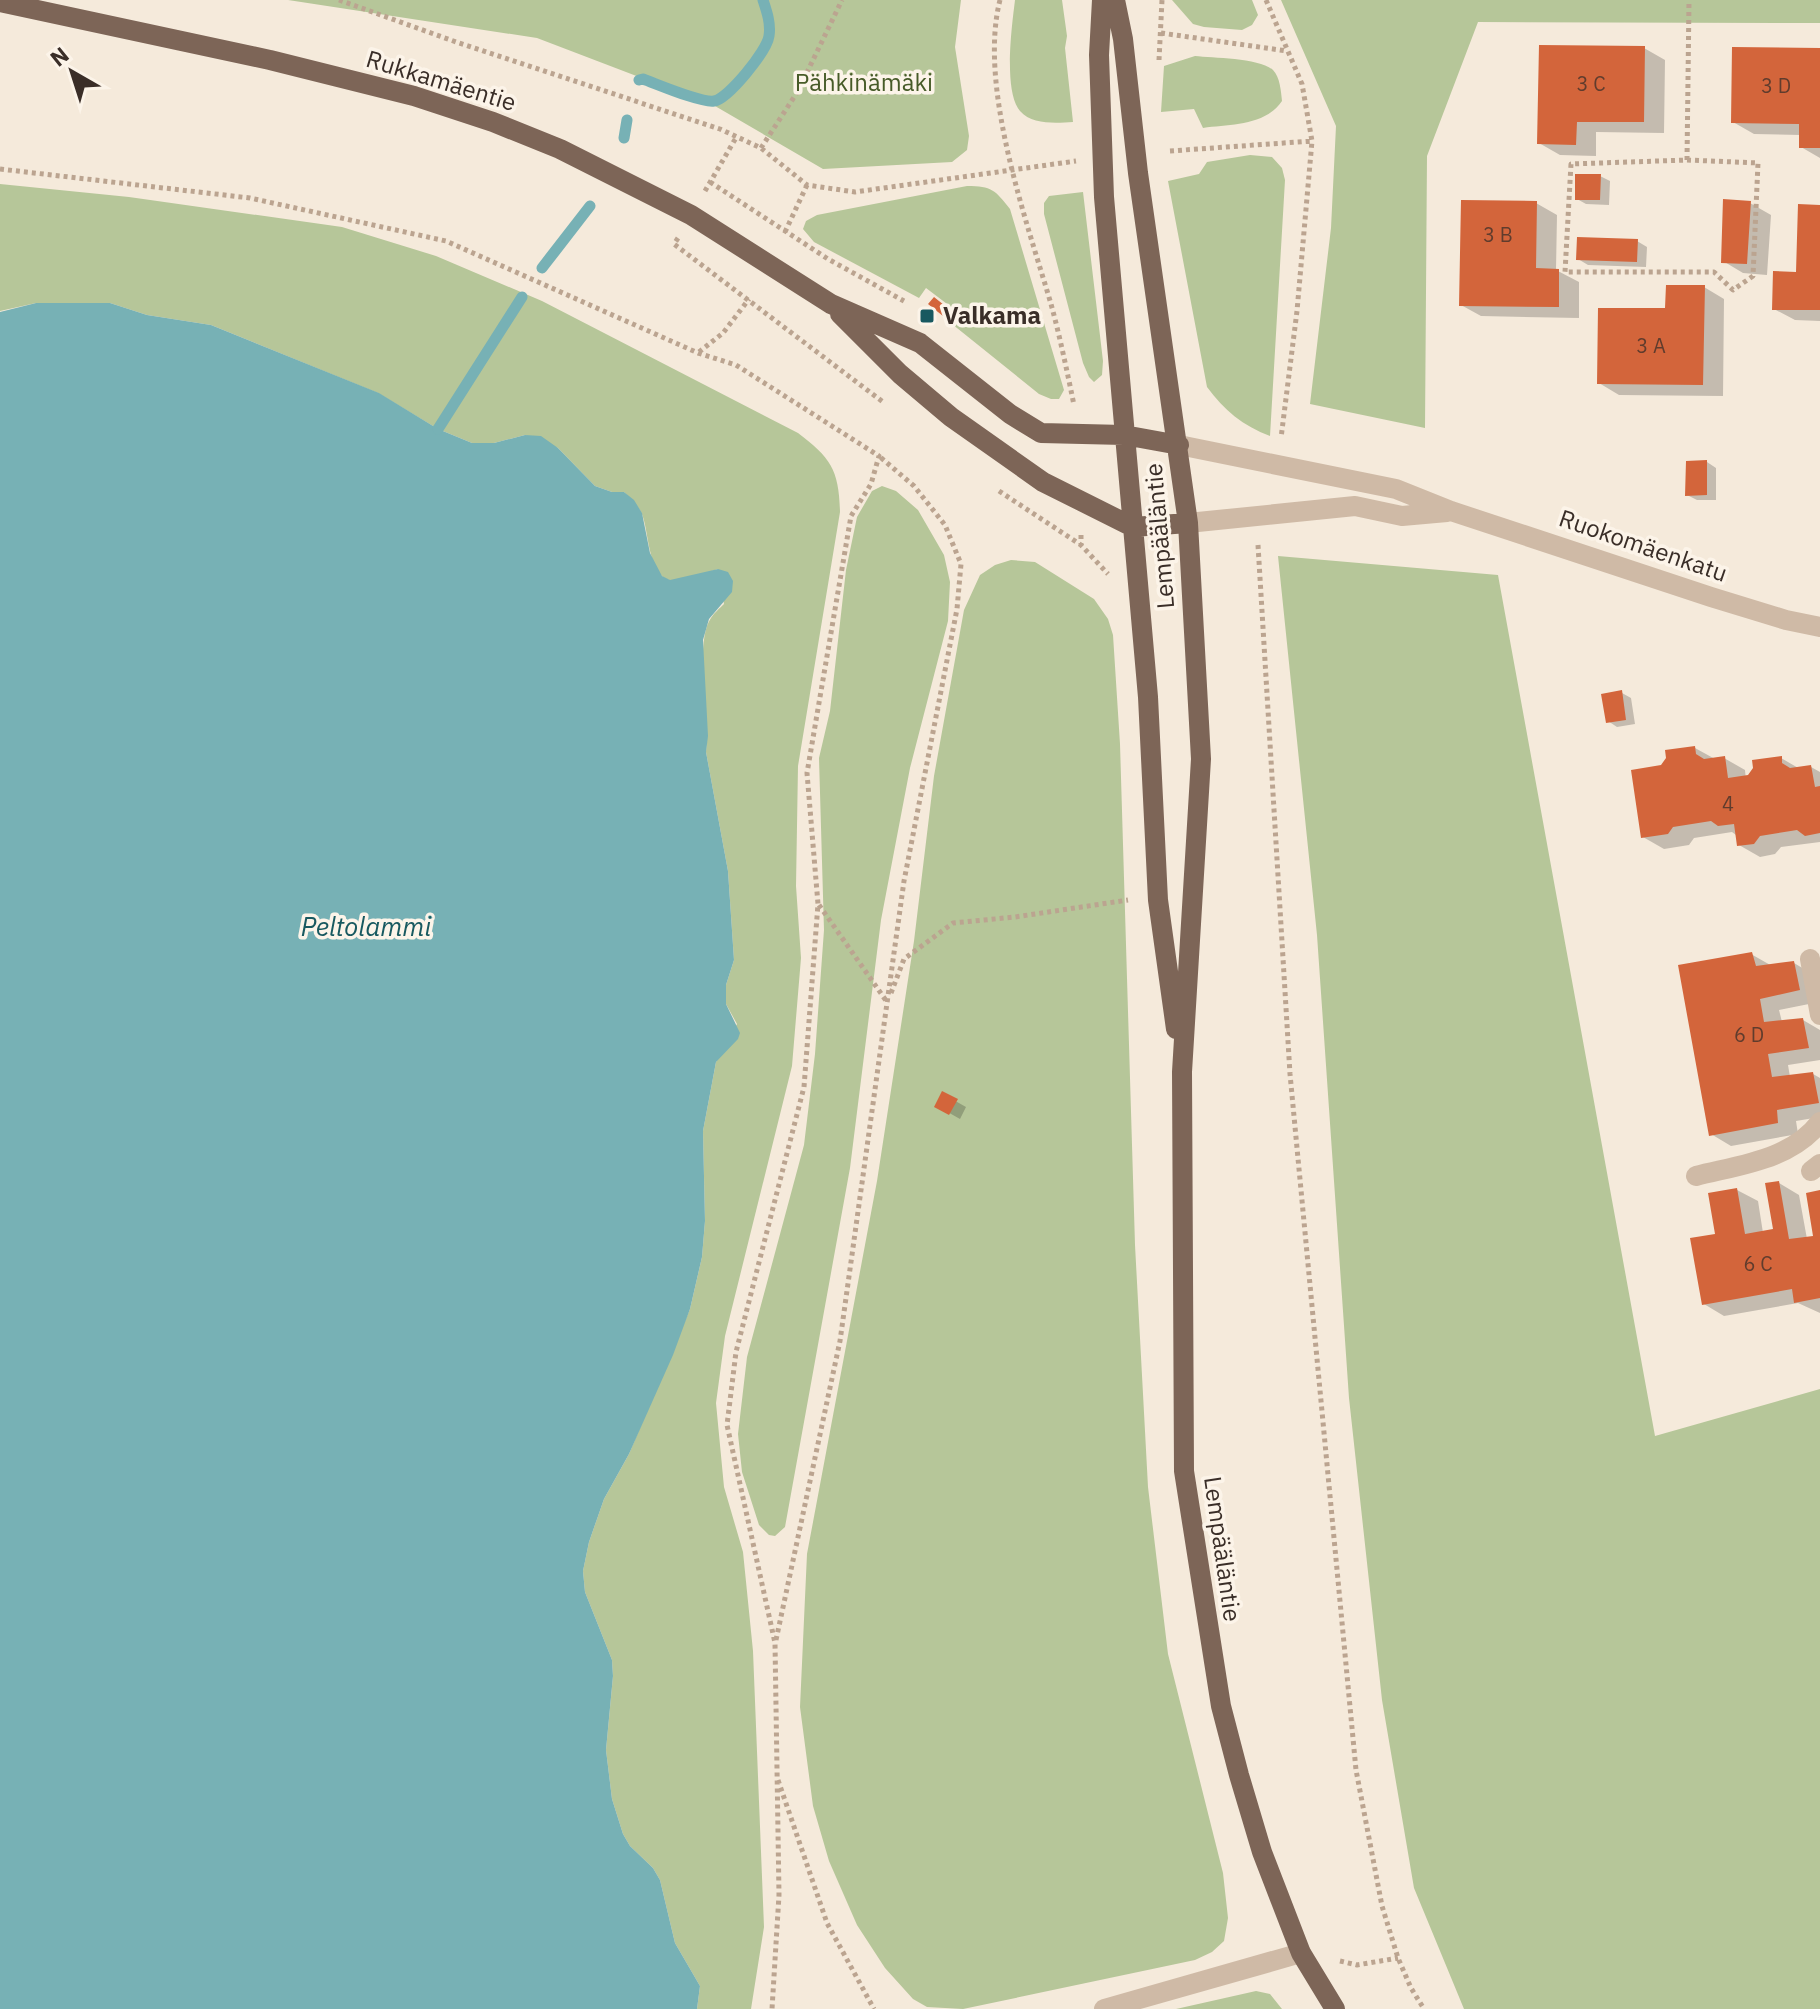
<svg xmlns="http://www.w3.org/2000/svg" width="1820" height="2009" font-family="'IBM Plex Sans',sans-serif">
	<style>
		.green { fill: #b6c699 }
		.water { fill: #77b1b5 }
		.shadow { fill: #0003 }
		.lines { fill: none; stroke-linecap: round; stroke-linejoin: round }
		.stream { stroke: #77b1b5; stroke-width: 11 }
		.building { fill: #d3653b }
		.path { stroke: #bba490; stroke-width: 5; stroke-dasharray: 4 4; stroke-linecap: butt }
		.minor { stroke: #cfbaa6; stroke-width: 20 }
		.major { stroke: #7d6557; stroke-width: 20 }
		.poi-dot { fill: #185960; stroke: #fcf4e9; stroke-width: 3 }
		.labels { text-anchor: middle; stroke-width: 7; stroke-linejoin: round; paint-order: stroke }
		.number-label { font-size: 20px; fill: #603c2d }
		.street-label { font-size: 24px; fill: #3a2e28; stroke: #fcf4e9 }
		.park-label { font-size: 24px; fill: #475b28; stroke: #fcf4e9 }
		.poi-label { font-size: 24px; font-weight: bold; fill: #3a2e28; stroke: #fcf4e9; text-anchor: start }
		.water-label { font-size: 26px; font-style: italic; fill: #185960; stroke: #fcf4e9 }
	</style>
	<rect width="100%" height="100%" fill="#f5eadb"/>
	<path class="green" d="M 288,0 L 961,0 L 955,47 L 969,136 L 967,150 L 952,162 L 823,169 L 715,106 L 537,38 Z
		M 1015,0 L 1062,0 L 1067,36 L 1065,48 L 1073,122 C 1056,123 1032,125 1020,111 C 1003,91 1012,25 1015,0 Z
		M 1172,0 L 1252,0 L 1258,15 L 1252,25 L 1242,30 L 1204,27 L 1193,24 Z
		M 1281,0 L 1820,0 L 1820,23 L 1478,22 L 1427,156 L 1425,428 L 1310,404 L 1331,228 L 1336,126 Z
		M 1195,56 C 1213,58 1260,58 1273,70 C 1280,77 1281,91 1282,101 C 1265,126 1231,124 1203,128 L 1194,109 L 1161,112 L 1164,66 Z
		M 1250,155 L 1272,157 L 1282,168 L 1285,180 L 1270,436 C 1243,426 1224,410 1207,387 L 1168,181 L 1199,174 L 1207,162 Z
		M 0,184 L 129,197 L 342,227 L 436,256 L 542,301 L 798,433 C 831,458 839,470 840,512 L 798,766 L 796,886 L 801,958 L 792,1066 L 725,1336 L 716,1403 L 724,1487 L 743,1552 L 753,1651 L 764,1927 L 751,2009 L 697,2009 L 700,1986 L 675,1943 L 660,1880 L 653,1868 L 630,1846 L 623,1834 L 612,1799 L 606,1750 L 613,1676 L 612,1660 L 585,1592 L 583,1571 L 589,1542 L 604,1499 L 629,1454 L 690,1309 L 702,1257 L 705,1221 L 703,1131 L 716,1062 L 737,1024 L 726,1004 L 726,985 L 734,960 L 728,871 L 706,752 C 709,719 694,642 711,618 C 714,613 720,608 724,604 L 718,569 C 705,573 683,584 669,580 C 647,574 649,527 641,512 C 637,505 630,498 624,492 L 612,492 L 595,486 L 558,448 L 525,435 L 494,443 L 472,443 L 438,429 L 378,393 L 211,325 L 147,315 L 110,303 L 36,303 L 0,311 Z
		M 967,186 C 992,186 995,190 1010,209 L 1064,390 L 1059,399 L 1051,399 L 1039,394 L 952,324 L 959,313 L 926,288 L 919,298 L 814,242 L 803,229 L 806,221 L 817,215 Z
		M 1083,192 L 1103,361 L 1102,375 L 1094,382 L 1089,377 L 1083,363 L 1044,214 L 1044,203 L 1049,196 Z
		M 882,486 L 896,491 L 918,510 L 944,555 L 950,582 L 948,621 L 910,768 L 881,920 L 850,1168 L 785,1527 L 775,1536 L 769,1535 L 759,1525 L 742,1472 L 738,1434 L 747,1357 L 804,1145 L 815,1054 L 824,930 L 819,758 L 830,711 L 846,570 L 857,517 L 872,491 Z
		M 1278,556 L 1498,575 L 1655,1436 L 1820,1389 L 1820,2009 L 1464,2009 L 1414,1888 L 1382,1700 L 1349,1398 L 1317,935 Z
		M 1011,560 L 1035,562 L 1094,599 L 1108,619 L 1113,635 L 1120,744 L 1135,1245 L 1148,1487 L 1168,1654 L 1223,1873 L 1228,1918 L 1224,1941 L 1212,1952 L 1195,1960 L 963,2009 L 927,2007 L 913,1999 L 885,1968 L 857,1925 L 829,1861 L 813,1806 L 800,1707 L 807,1554 L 877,1181 L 914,941 L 934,776 L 964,610 L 980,575 L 995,565 Z
		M 1256,1991 L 1270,1994 L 1282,2009 L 1176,2009 Z"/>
	<path class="water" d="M 36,303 L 110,303 L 147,315 L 211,325 L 379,393 L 438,429 L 472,443 L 494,443 L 525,435 L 541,436 L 558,448 L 595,486 L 612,492 L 624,492 L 634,500 L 642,513 L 650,553 L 662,576 L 670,580 L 718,569 L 728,572 L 733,581 L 732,592 L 709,619 L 703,640 L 708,736 L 706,752 L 728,871 L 734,960 L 726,985 L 726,1004 L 740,1033 L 738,1039 L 716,1062 L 703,1131 L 705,1221 L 702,1257 L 690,1309 L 673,1355 L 629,1454 L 604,1499 L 589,1542 L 583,1571 L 585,1592 L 612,1660 L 613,1676 L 606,1750 L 612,1799 L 623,1834 L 630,1846 L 653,1868 L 660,1880 L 675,1943 L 700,1986 L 697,2009 L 0,2009 L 0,312 Z"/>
	<path class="shadow" d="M 1644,48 L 1665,60 L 1664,133 L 1596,132 L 1596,156 L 1560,155 L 1539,143 Z
		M 1820,50 L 1820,158 L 1801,147 L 1801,135 L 1754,134 L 1733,122 Z
		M 1600,176 L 1610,181 L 1609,205 L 1586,204 L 1577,199 Z
		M 1536,203 L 1557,215 L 1556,270 L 1579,282 L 1579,318 L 1481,316 L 1461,305 Z
		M 1750,203 L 1771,215 L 1767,275 L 1743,273 L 1723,261 Z
		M 1820,207 L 1820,321 L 1795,320 L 1774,309 L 1798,274 Z
		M 1637,241 L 1647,247 L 1646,267 L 1588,265 L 1578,259 Z
		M 1704,287 L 1724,299 L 1723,396 L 1619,395 L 1599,383 L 1667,310 Z
		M 934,299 L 957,316 L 954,320 L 931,303 Z
		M 1707,462 L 1716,468 L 1716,500 L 1697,500 L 1687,495 Z
		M 1622,693 L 1631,698 L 1635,724 L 1617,727 L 1608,721 Z
		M 1695,748 L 1715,759 L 1724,758 L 1745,770 L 1746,780 L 1781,758 L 1800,769 L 1811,767 L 1820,772 L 1820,842 L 1781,847 L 1775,854 L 1760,857 L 1739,845 L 1736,835 L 1732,832 L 1694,838 L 1689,845 L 1664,849 L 1643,837 L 1662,767 Z
		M 1751,954 L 1772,966 L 1794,963 L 1814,975 L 1819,1002 L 1779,1010 L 1782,1022 L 1803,1020 L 1820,1030 L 1820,1060 L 1788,1065 L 1790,1077 L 1813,1074 L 1820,1078 L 1820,1117 L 1796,1121 L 1798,1134 L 1731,1146 L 1711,1134 Z
		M 943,1094 L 966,1107 L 960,1119 L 937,1106 Z
		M 1779,1183 L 1799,1195 L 1807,1239 L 1815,1237 L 1820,1192 L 1820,1313 L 1798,1303 L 1724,1316 L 1704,1304 L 1717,1235 L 1737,1190 L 1758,1201 L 1763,1233 L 1775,1231 Z"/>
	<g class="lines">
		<path class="stream" d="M 639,80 L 643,79 C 657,84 701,103 714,101 C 728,99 767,51 769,36 C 771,24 767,12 763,0
			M 624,138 L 627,120
			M 542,268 L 590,206
			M 438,429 L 522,297"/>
	</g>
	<path class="building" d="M 1539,45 L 1645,46 L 1644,122 L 1577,122 L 1576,145 L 1537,144 Z
		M 1732,47 L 1820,48 L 1820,148 L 1799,148 L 1799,124 L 1731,123 Z
		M 1575,174 L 1601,174 L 1600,200 L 1575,200 Z
		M 1723,199 L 1751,201 L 1747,264 L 1721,263 Z
		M 1461,200 L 1537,201 L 1536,268 L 1559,269 L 1559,307 L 1459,306 Z
		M 1798,204 L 1820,205 L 1820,310 L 1772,310 L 1773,271 L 1796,272 Z
		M 1577,237 L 1638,239 L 1637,262 L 1576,260 Z
		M 1666,285 L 1705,285 L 1703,385 L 1597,384 L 1598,308 L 1665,308 Z
		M 934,297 L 949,309 L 943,316 L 928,304 Z
		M 1707,460 L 1707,495 L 1685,496 L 1686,461 Z
		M 1622,690 L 1626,720 L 1606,723 L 1601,694 Z
		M 1695,746 L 1696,754 L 1704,759 L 1725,756 L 1728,778 L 1748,775 L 1753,768 L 1752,760 L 1782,756 L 1782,763 L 1790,768 L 1811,765 L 1815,787 L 1820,786 L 1820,833 L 1805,836 L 1797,830 L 1760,836 L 1754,844 L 1737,846 L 1734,824 L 1718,826 L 1711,821 L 1673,827 L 1668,834 L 1641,838 L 1631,770 L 1661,765 L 1666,758 L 1665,750 Z
		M 1752,952 L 1756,966 L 1794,961 L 1800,990 L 1760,999 L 1764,1022 L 1803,1018 L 1809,1048 L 1768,1054 L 1772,1077 L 1813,1072 L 1819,1103 L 1777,1110 L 1778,1123 L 1709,1136 L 1678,965 Z
		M 942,1091 L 958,1099 L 949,1115 L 934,1107 Z
		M 1779,1181 L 1789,1239 L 1813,1236 L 1806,1193 L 1820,1190 L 1820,1298 L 1794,1303 L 1792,1289 L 1702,1305 L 1690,1238 L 1715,1234 L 1708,1193 L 1737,1188 L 1745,1234 L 1773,1229 L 1765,1183 Z"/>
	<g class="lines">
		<path class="path" d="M 339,0 L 459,43 L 720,129 L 761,148 L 807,185 L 855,192 L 1076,161
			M 1000,0 C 978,86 1026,219 1051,304 C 1060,337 1067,371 1074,405
			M 1266,0 L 1302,84 L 1312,141 L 1297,311 L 1281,438
			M 1161,33 L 1287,51
			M 1159,60 L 1162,0
			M 761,148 L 798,91 L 842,0
			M 1170,151 L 1312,141
			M 1687,160 L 1758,163 L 1753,276 L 1733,290 L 1714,272 L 1565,272 L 1571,164 Z
			M 1687,160 L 1689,0
			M 0,169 L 250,198 L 446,241 L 698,353 L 736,365 L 879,456 L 871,484 L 851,516 L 807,773 L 818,904 L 804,1087 L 736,1352 L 727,1425 L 775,1643 L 779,1895 L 772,2009
			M 710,182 L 828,259 L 904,301
			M 705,191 L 737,136
			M 785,232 L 807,185
			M 678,238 L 674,244 L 883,402
			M 699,352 L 723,333 L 749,299
			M 999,491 L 1081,545
			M 1081,535 L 1081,545 L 1108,574
			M 1258,545 L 1290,1074 L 1356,1770 L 1382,1906 L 1398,1958 L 1411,1988 L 1424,2009
			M 819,905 L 887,1002
			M 891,993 L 904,959 L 953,923 L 1015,917 L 1128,900
			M 776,1640 L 840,1341 L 904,881 L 957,609 L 961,564 L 945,525 L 914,486 L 879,456
			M 778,1780 L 827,1923 L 874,2009
			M 1340,1961 L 1357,1965 L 1398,1958"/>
		<path class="minor" d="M 1179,445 L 1396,489 L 1451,511 L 1711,597 L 1786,620 L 1820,627
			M 1188,523 L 1355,506 L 1402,516 L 1447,512
			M 1810,959 L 1820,1015
			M 1811,1171 L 1820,1164
			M 1696,1176 C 1739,1165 1791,1160 1820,1122
			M 1104,2009 L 1301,1953"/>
		<path class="major" d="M 1102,0 L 1099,55 L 1104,197 L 1148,697 L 1158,900 L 1176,1029
			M 1115,0 L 1123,39 L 1138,173 L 1188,523 L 1201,759 L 1182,1072 L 1184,1471 L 1221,1706 L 1239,1775 L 1262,1852 L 1301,1953 L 1335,2009
			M 0,2 L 270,60 L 414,96 L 493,122 L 560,149 L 691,215 L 831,304 L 920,343 L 1010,414 L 1041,433 L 1124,435 L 1179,445
			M 840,314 L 900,374 L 951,417 L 1043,482 L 1133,527 L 1188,523"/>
	</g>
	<rect class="poi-dot" x="919" y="308" width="16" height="16" rx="4"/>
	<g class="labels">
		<g class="number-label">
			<text x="1591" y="91">3 C</text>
			<text x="1776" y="93">3 D</text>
			<text x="1498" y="242">3 B</text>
			<text x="1651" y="353">3 A</text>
			<text x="1728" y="811">4</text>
			<text x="1749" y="1042">6 D</text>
			<text x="1758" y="1271">6 C</text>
		</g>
		<g class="street-label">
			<text transform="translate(441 81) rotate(17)" y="8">Rukkamäentie</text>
			<text transform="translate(1160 536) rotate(-95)" y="8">Lempääläntie</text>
			<text transform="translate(1643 546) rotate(19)" y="8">Ruokomäenkatu</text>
			<text transform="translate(1222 1549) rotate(82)" y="8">Lempääläntie</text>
		</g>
		<g class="park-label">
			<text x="864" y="91">Pähkinämäki</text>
		</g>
		<g class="poi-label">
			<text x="943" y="324">Valkama</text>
		</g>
		<g class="water-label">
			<text x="366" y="936">Peltolammi</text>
		</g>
	</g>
	<g transform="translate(72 72) rotate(321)" stroke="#fcf4e9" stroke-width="6" paint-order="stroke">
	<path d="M0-6L14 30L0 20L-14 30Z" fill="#3a2e28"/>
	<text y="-12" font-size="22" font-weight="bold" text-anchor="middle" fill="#3a2e28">N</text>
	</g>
</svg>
